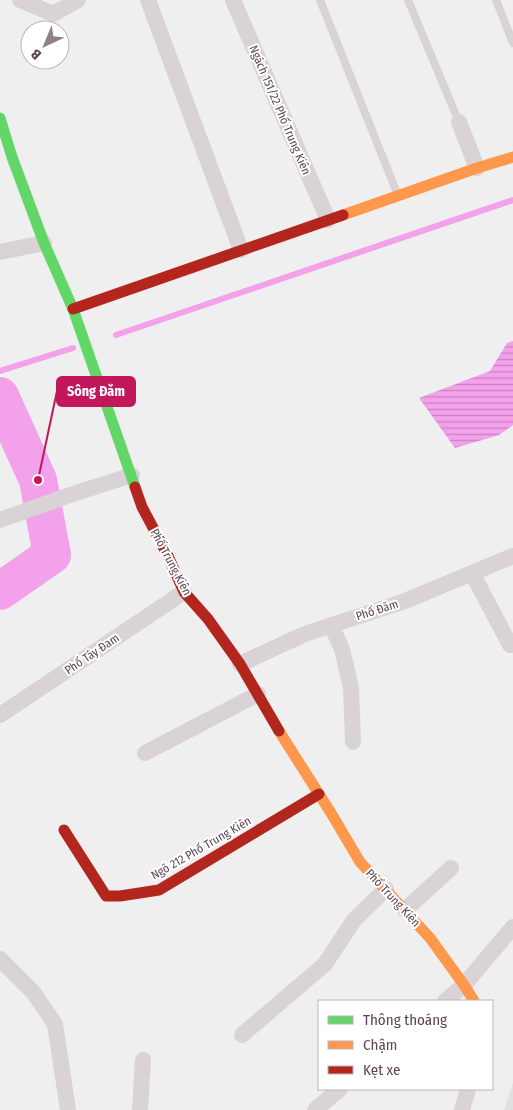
<svg xmlns="http://www.w3.org/2000/svg" width="513" height="1110" font-family="'Fira Sans Condensed',sans-serif">
	<style>
		.education { fill: #e0e0df }
		.water { fill: url(#water-rules) }
		.lines { fill: none; stroke-linecap: round; stroke-linejoin: round }
		.stream { stroke: #f2a1ea; stroke-width: 6 }
		.river { stroke: #f2a1ea; stroke-width: 38 }
		.lane { stroke: #d9d3d7; stroke-width: 8 }
		.street { stroke: #d9d3d7; stroke-width: 16 }
		.fast { stroke: #63d668; stroke-width: 11 }
		.slow { stroke: #ff974d; stroke-width: 11 }
		.jam { stroke: #b3261e; stroke-width: 11 }
		.labels { text-anchor: middle; stroke-width: 4; stroke-linejoin: round; paint-order: stroke }
		.street-label { font-size: 12px; fill: #5c4453; stroke: #fff }
		.leader { fill: none; stroke: #c2185b; stroke-width: 2 }
		.callout-dot { fill: #c2185b; stroke: #fff; stroke-width: 2 }
		.callout { fill: #c2185b; stroke: #c2185b; stroke-width: 2 }
		.callout-label { font-size: 14px; text-anchor: middle; font-weight: bold; fill: #fff }
	</style>
	<defs>
		<pattern id="water-rules" width="6" height="5" patternUnits="userSpaceOnUse" patternTransform="scale(1.25)"><rect width="6" height="5" fill="#f2a1ea"/><path d="M0 2.5h6" fill="none" stroke="#c785c0"/></pattern>
	</defs>
	<rect width="100%" height="100%" fill="#eeefee"/>
	<path class="education" d="M 513,1083 L 513,1110 L 504,1110 Z"/>
	<path class="water" d="M 513,341 L 513,425 L 499,435 L 455,448 L 419,398 L 490,371 L 507,343 Z"/>
	<g class="lines">
		<path class="stream" d="M 116,335 L 513,200
			M 0,371 L 73,348"/>
		<path class="river" d="M 0,396 L 38,480 L 52,555 L 0,591"/>
		<path class="lane" d="M 320,0 L 397,193
			M 408,0 L 459,122
			M 496,0 L 513,43"/>
		<path class="street" d="M 20,0 L 53,14 L 78,0
			M 148,0 L 241,250
			M 233,0 L 328,220
			M 459,122 L 477,168
			M 0,252 L 44,243
			M 0,520 L 70,495 L 132,475
			M 472,573 L 510,645
			M 331,625 L 342,649 L 351,688 L 353,742
			M 240,664 L 305,634 L 405,601 L 513,556
			M 0,715 L 184,592
			M 145,753 L 258,694
			M 405,910 L 451,868
			M 0,959 L 33,992 L 55,1024 L 68,1110
			M 445,1001 L 464,985 L 513,927
			M 242,1035 L 325,964 L 354,920 L 386,889
			M 140,1110 L 143,1060
			M 315,1110 L 340,1089
			M 462,1110 L 468,1089"/>
		<path class="fast" d="M 0,118 L 12,157 L 44,243 L 73,309 L 135,487"/>
		<path class="slow" d="M 343,215 L 477,168 L 513,157
			M 279,731 L 331,813 L 360,862 L 430,938 L 464,985 L 474,1001"/>
		<path class="jam" d="M 73,309 L 343,215
			M 135,487 L 142,507 L 168,556 L 184,592 L 208,619 L 240,664 L 279,731
			M 64,830 L 106,896 L 120,896 L 159,890 L 319,794"/>
	</g>
	<g class="labels">
		<g class="street-label">
			<text transform="translate(280 110) rotate(67)" y="4">Ngách 151/22 Phố Trung Kiên</text>
			<text transform="translate(171 562) rotate(62)" y="4">Phố Trung Kiên</text>
			<text transform="translate(377 610) rotate(-18)" y="4">Phố Đăm</text>
			<text transform="translate(92 654) rotate(-34)" y="4">Phố Tây Đam</text>
			<text transform="translate(201 848) rotate(-30)" y="4">Ngõ 212 Phố Trung Kiên</text>
			<text transform="translate(393 898) rotate(47)" y="4">Phố Trung Kiên</text>
		</g>
	</g>
	<path class="leader" d="M38 480L57 391"/>
	<circle class="callout-dot" cx="38" cy="480" r="5"/>
	<rect class="callout" x="57" y="377" width="78" height="29" rx="5"/>
	<g class="callout-label">
		<text x="96" y="396">Sông Đăm</text>
	</g>
	<rect x="318" y="1000" width="175" height="90" fill="#ffffff" stroke="#beb4ba"/>
	<rect x="328" y="1016" width="25" height="8" fill="#63d668" stroke="#beb4ba"/>
	<text x="363" y="1025" font-size="15" fill="#5c4453">Thông thoáng</text>
	<rect x="328" y="1041" width="25" height="8" fill="#ff974d" stroke="#beb4ba"/>
	<text x="363" y="1050" font-size="15" fill="#5c4453">Chậm</text>
	<rect x="328" y="1066" width="25" height="8" fill="#b3261e" stroke="#beb4ba"/>
	<text x="363" y="1075" font-size="15" fill="#5c4453">Kẹt xe</text>
	<g transform="translate(45 45) rotate(224)"><circle r="24" fill="#ffffff" stroke="#beb4ba"/>
	<path d="M0-4L9 19L0 12L-9 19Z" fill="#8f8089"/>
	<text y="-8" font-size="14" font-weight="bold" text-anchor="middle" fill="#5c4453">B</text>
	</g>
</svg>
